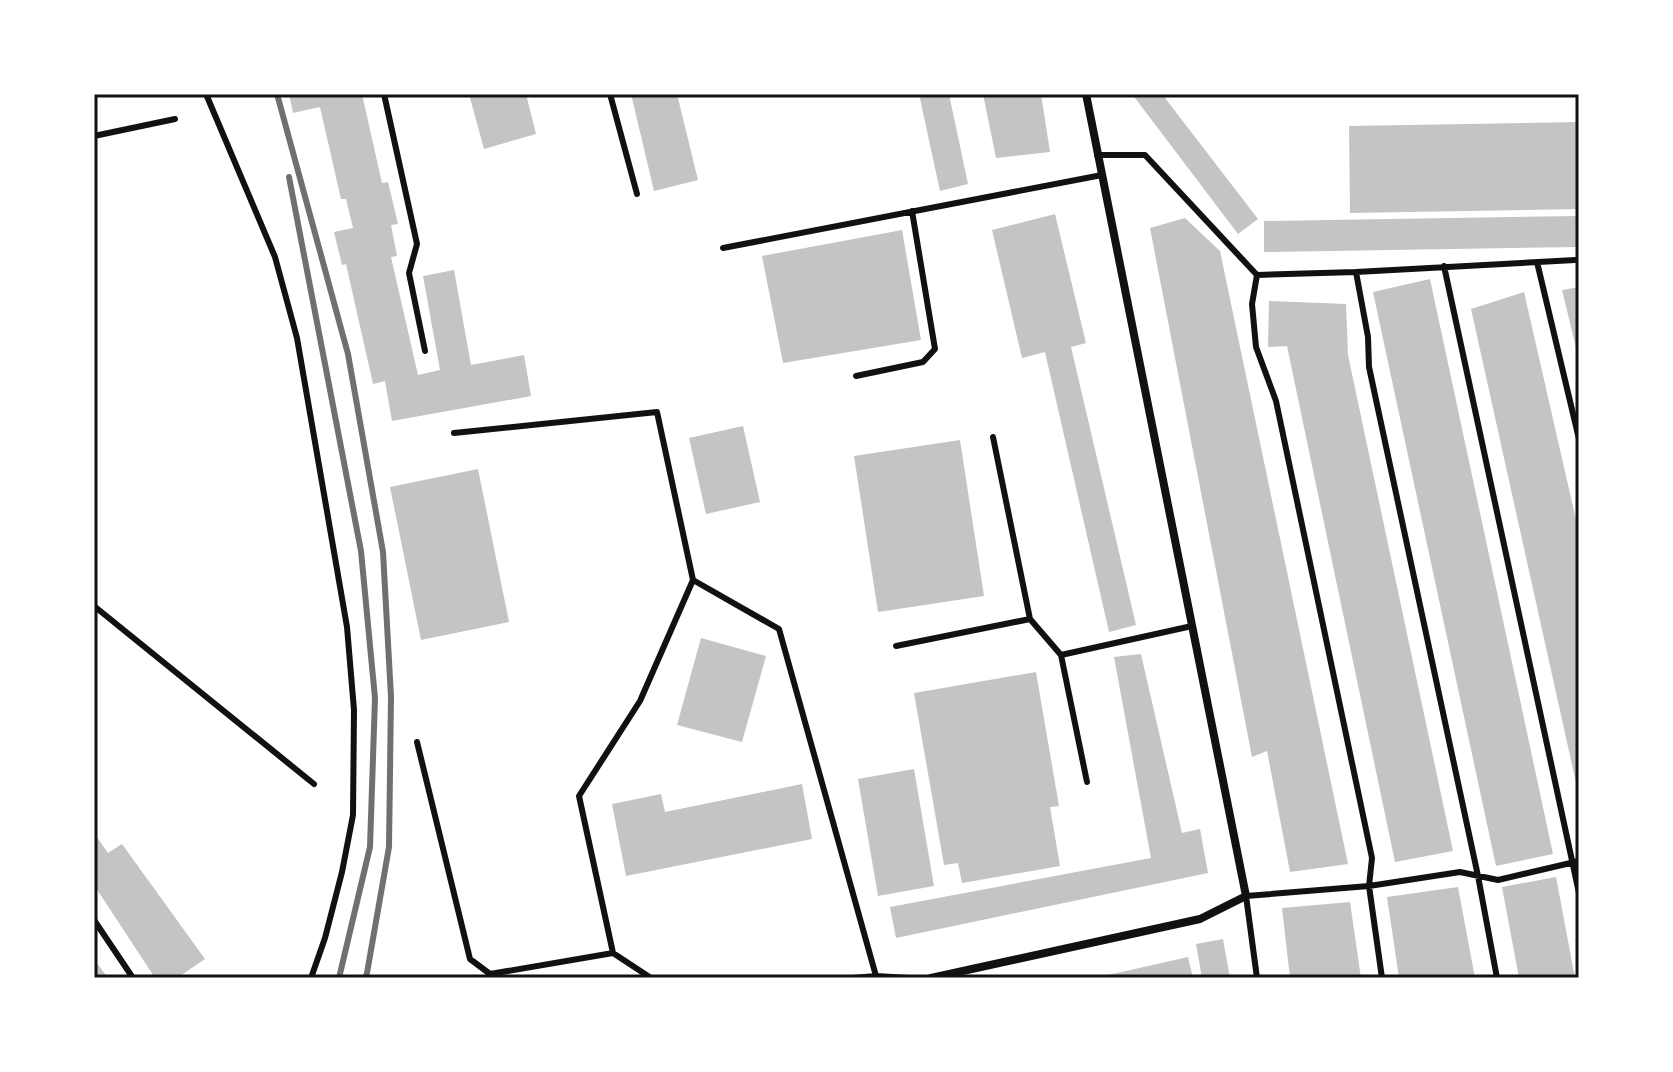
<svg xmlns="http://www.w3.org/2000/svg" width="1673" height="1072" font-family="Rubik,sans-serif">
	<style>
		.building { fill: #c4c4c4 }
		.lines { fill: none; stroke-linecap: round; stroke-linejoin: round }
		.service { stroke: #111; stroke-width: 6 }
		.minor { stroke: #111; stroke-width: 8 }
		.rail { stroke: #707070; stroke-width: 6 }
		.neatline { fill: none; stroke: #111; stroke-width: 3 }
	</style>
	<rect width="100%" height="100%" fill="#fff"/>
	<path class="building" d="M 289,94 L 362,94 L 382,183 L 388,182 L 398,224 L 391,225 L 397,256 L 391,257 L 418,375 L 440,370 L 423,276 L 454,270 L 471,365 L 524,355 L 531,396 L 392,421 L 385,381 L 373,384 L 346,264 L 342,265 L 334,232 L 353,228 L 346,199 L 341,199 L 320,107 L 293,113 Z
		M 469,94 L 526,94 L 536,134 L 484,149 Z
		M 631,94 L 677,94 L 698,180 L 654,191 Z
		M 919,94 L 949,94 L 968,184 L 940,191 Z
		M 983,94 L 1041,94 L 1050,152 L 996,158 Z
		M 1132,94 L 1162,94 L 1258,219 L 1238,234 Z
		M 1579,122 L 1579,209 L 1350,213 L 1349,126 Z
		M 1055,214 L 1086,343 L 1071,347 L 1136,625 L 1109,632 L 1045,352 L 1022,358 L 992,230 Z
		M 1579,216 L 1579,247 L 1264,252 L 1264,221 Z
		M 1185,218 L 1220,251 L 1348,864 L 1290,872 L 1267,751 L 1252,757 L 1150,228 Z
		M 902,230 L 921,340 L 783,363 L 762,256 Z
		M 1430,279 L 1553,854 L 1496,866 L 1373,292 Z
		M 1579,287 L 1579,356 L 1578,356 L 1562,290 Z
		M 1524,292 L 1579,533 L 1578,792 L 1471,309 Z
		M 1269,301 L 1346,304 L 1348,355 L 1453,851 L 1395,862 L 1287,346 L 1268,347 Z
		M 743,426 L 760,502 L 706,514 L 689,438 Z
		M 960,440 L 984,596 L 878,612 L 854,456 Z
		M 478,469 L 509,622 L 421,640 L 390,487 Z
		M 701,638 L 766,656 L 742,742 L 677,725 Z
		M 1141,654 L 1182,833 L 1200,829 L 1208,873 L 896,938 L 890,907 L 1151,858 L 1114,657 Z
		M 1036,672 L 1059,806 L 1050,807 L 1060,866 L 962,883 L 958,863 L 944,865 L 914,693 Z
		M 914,769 L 934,886 L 878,896 L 858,779 Z
		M 802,784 L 812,839 L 626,876 L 612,804 L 661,794 L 665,812 Z
		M 94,833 L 108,853 L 122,844 L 205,959 L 177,978 L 155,978 L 94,885 Z
		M 1556,877 L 1575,978 L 1519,978 L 1502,887 Z
		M 1458,887 L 1475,978 L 1399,978 L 1387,897 Z
		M 1350,902 L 1361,978 L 1290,978 L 1282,908 Z
		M 1223,939 L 1230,978 L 1202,978 L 1196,944 Z
		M 1188,957 L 1193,978 L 1099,978 L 1099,977 Z
		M 94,959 L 108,978 L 94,978 Z"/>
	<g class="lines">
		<path class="service" d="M 206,94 L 275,257 L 297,338 L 347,627 L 354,710 L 353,815 L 342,872 L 325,938 L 311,978
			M 384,94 L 417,244 L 409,273 L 425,351
			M 610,94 L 637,194
			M 94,136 L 175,119
			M 1097,155 L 1145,155 L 1257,275 L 1356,272 L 1575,260
			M 723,248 L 1102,175
			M 1537,262 L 1579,439
			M 1444,266 L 1579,893
			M 1356,272 L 1368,337 L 1369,367 L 1478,876 L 1497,978
			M 1257,275 L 1252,304 L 1256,347 L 1276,401 L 1372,858 L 1369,886 L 1382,978
			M 856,376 L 923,362 L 935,349 L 912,211
			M 454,433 L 657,412 L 693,580 L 640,701 L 579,796 L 613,953 L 651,978
			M 993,437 L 1030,619
			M 693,580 L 779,629 L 876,976
			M 94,606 L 314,784
			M 896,646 L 1030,619 L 1061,655 L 1192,626
			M 1061,655 L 1087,782
			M 417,742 L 470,959 L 490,974 L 613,953
			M 94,920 L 133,978
			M 853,978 L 876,976 L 909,978
			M 1257,978 L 1246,896 L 1369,886 L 1460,872 L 1498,880 L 1579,861"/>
		<path class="minor" d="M 931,978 L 1200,919 L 1246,896 L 1086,94"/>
		<path class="rail" d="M 277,94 L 348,354 L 383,552 L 391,697 L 389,847 L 367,973 L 365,978
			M 289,177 L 361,551 L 375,698 L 370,847 L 339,978"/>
	</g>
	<rect width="1673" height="1072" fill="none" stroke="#ffffff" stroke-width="192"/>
	<rect x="96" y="96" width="1481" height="880" class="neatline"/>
</svg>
